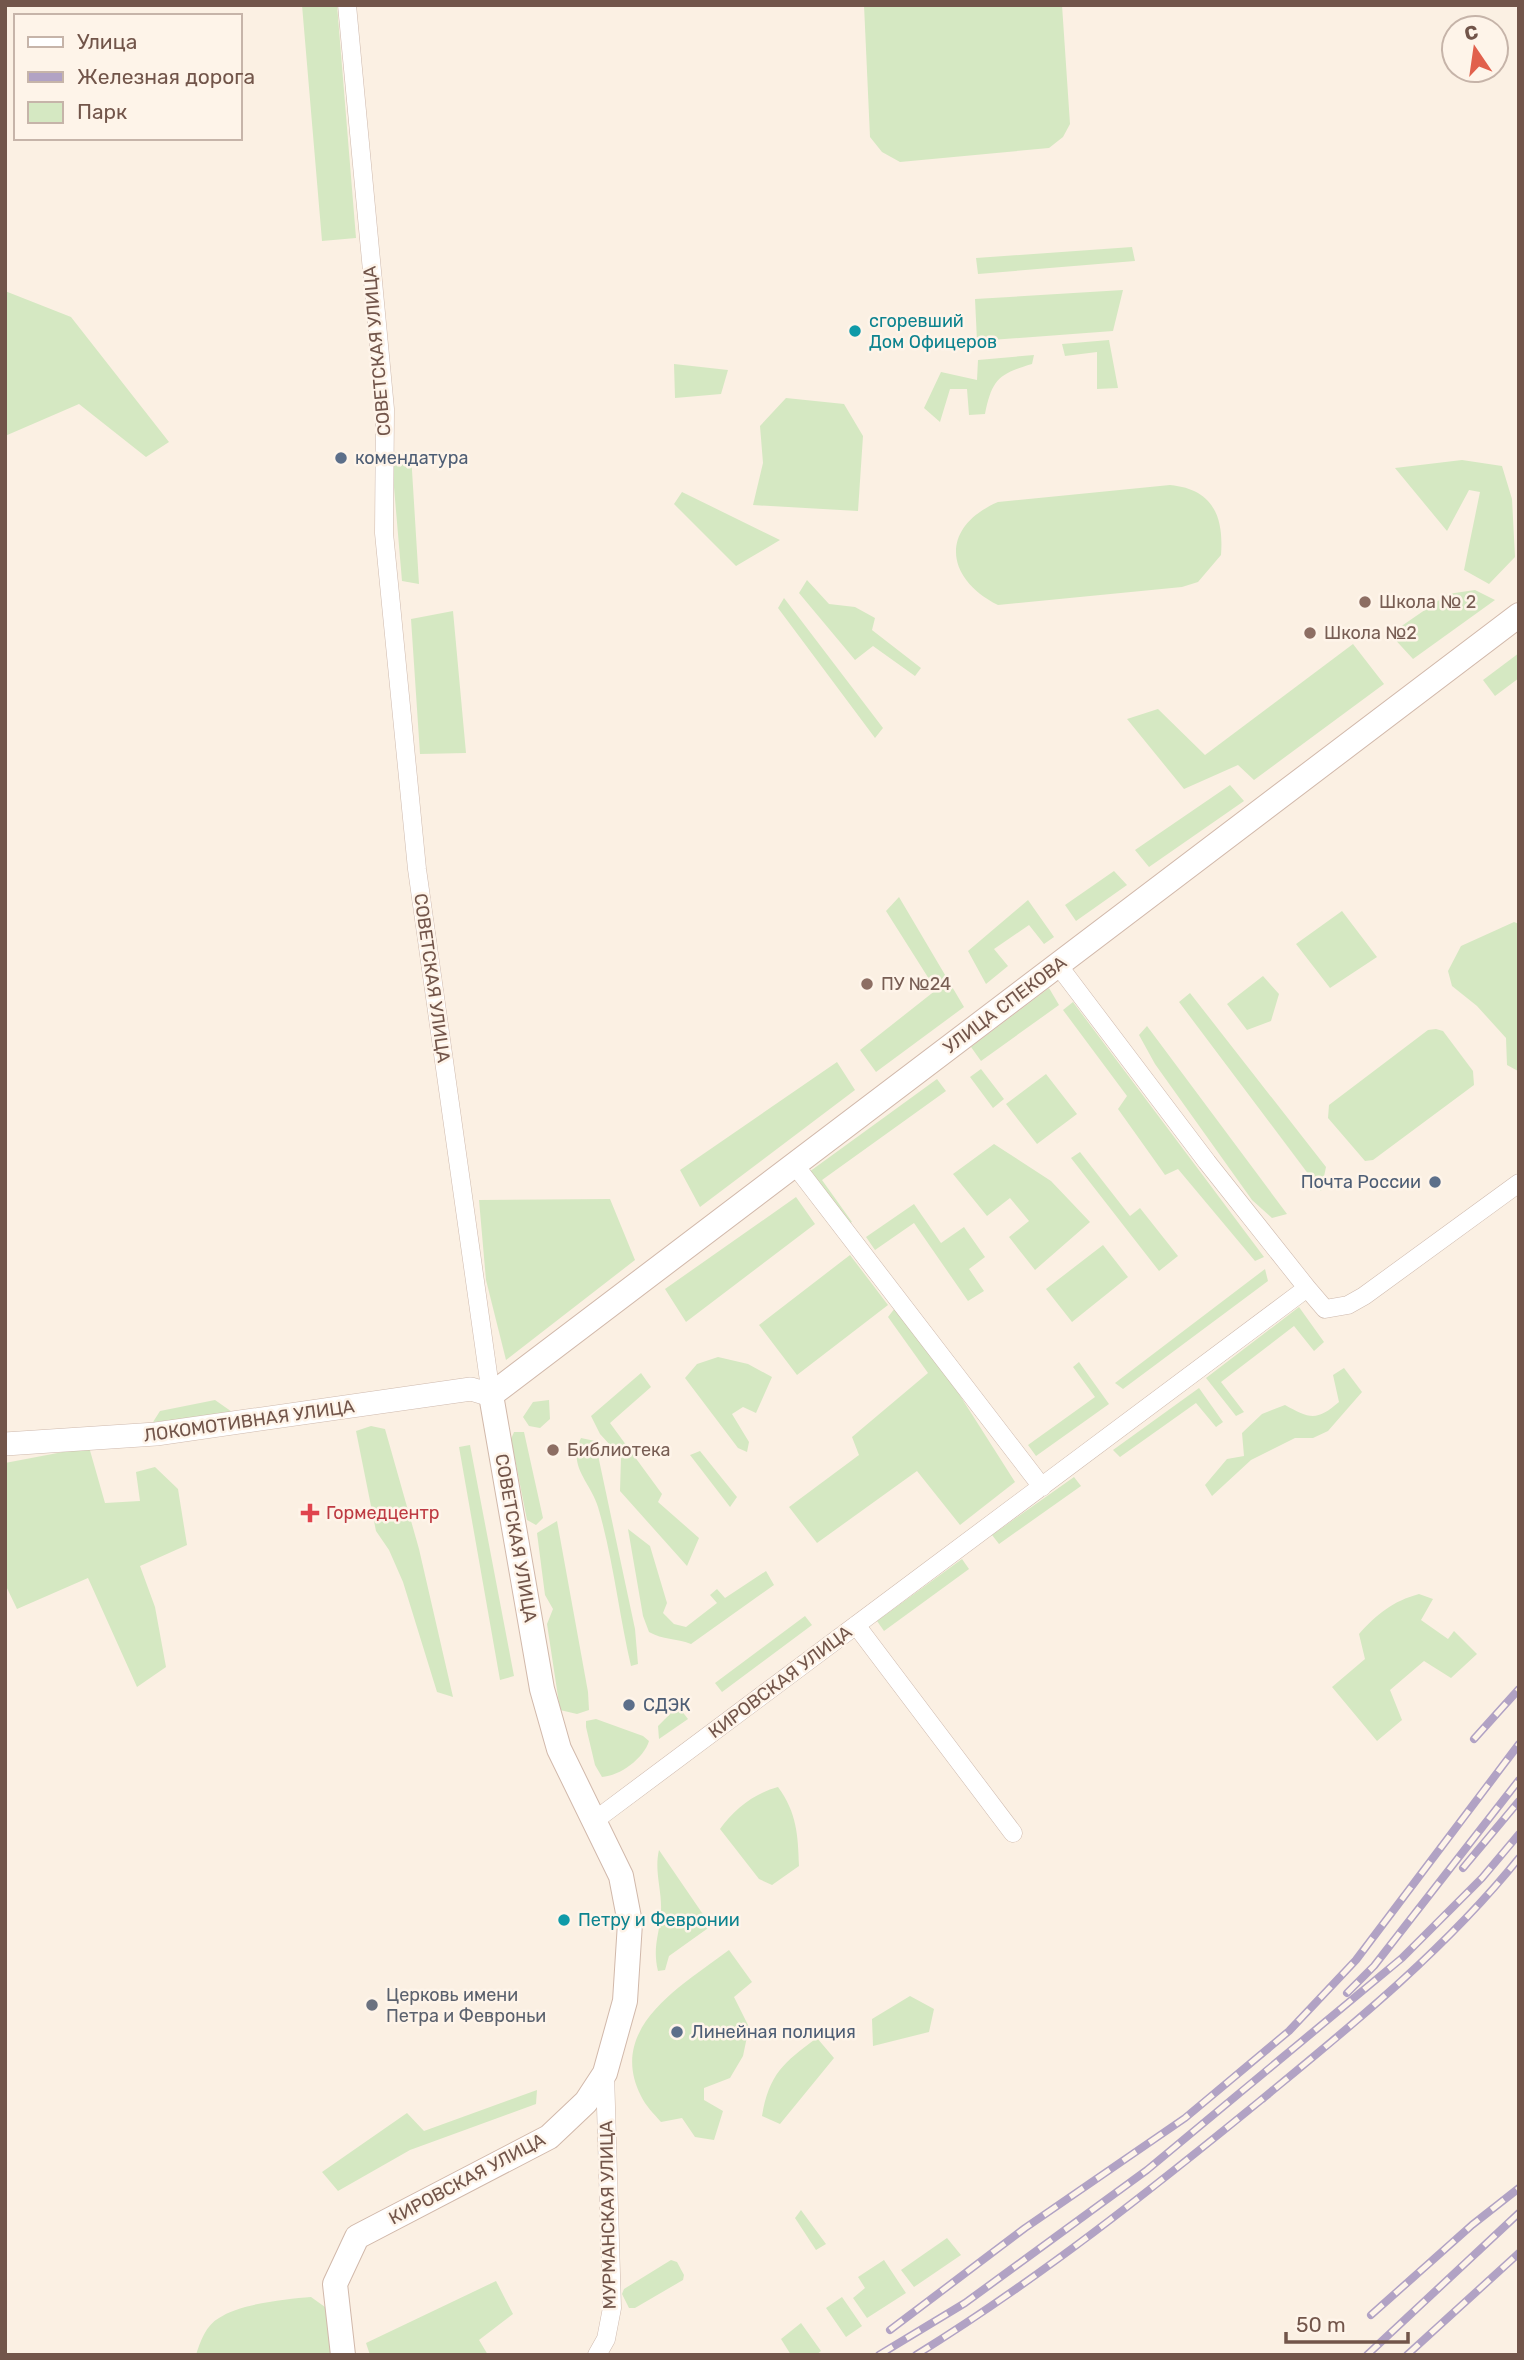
<svg xmlns="http://www.w3.org/2000/svg" width="1524" height="2360" font-family="Rubik,sans-serif">
	<style>
		.green { fill: #d5e8c2 }
		.lines { fill: none; stroke-linecap: round; stroke-linejoin: round }
		.minor-casing { stroke: #ceb9ad; stroke-width: 19 }
		.tertiary-casing { stroke: #ceb9ad; stroke-width: 24 }
		.secondary-casing { stroke: #d1b8aa; stroke-width: 26 }
		.minor { stroke: #fff; stroke-width: 18 }
		.tertiary { stroke: #fff; stroke-width: 23 }
		.secondary { stroke: #fff; stroke-width: 24 }
		.rail-casing { stroke: #b1a2c4; stroke-width: 8 }
		.rail { stroke: #fef4e9; stroke-width: 5; stroke-dasharray: 16; stroke-linecap: butt }
		.culture-dot { fill: #0f9aa8; stroke: #fef4e9; stroke-width: 2.5 }
		.service-dot { fill: #5c6f8a; stroke: #fef4e9; stroke-width: 2.5 }
		.education-dot { fill: #8d6e63; stroke: #fef4e9; stroke-width: 2.5 }
		.health-dot { fill: #e0444e; stroke: #fef4e9; stroke-width: 2.5 }
		.worship-dot { fill: #6b7280; stroke: #fef4e9; stroke-width: 2.5 }
		.labels { text-anchor: middle; stroke-width: 5; stroke-linejoin: round; paint-order: stroke }
		.culture-label { font-size: 18px; fill: #0d838f; stroke: #fef4e9; text-anchor: start }
		.street-label { font-size: 18px; fill: #72554a; stroke: #fef4e9 }
		.service-label { font-size: 18px; fill: #4e5e75; stroke: #fef4e9; text-anchor: start }
		.education-label { font-size: 18px; fill: #785e54; stroke: #fef4e9; text-anchor: start }
		.health-label { font-size: 18px; fill: #be3a42; stroke: #fef4e9; text-anchor: start }
		.worship-label { font-size: 18px; fill: #5b616d; stroke: #fef4e9; text-anchor: start }
	</style>
	<rect width="100%" height="100%" fill="#fbf0e3"/>
	<path class="green" d="M 302,5 L 337,5 L 356,238 L 322,241 Z
		M 864,5 L 1062,5 L 1070,124 L 1063,137 L 1049,148 L 900,162 L 882,152 L 870,137 Z
		M 1132,247 L 1135,261 L 978,274 L 976,258 Z
		M 1123,290 L 1113,331 L 977,341 L 975,299 Z
		M 5,291 L 71,317 L 169,442 L 146,457 L 79,404 L 5,436 Z
		M 1109,340 L 1118,388 L 1097,389 L 1097,352 L 1065,356 L 1062,344 Z
		M 1034,355 L 1032,364 C 998,374 992,380 985,414 L 969,415 L 967,389 L 950,389 L 940,422 L 924,408 L 941,372 L 977,380 L 978,360 Z
		M 674,364 L 728,370 L 721,394 L 675,398 Z
		M 786,398 L 844,404 L 863,436 L 858,511 L 753,505 L 763,463 L 760,426 Z
		M 391,452 L 411,454 L 419,584 L 402,581 Z
		M 1462,460 L 1502,466 L 1512,499 L 1515,557 L 1489,584 L 1464,570 L 1480,492 L 1469,490 L 1447,531 L 1395,468 Z
		M 1170,485 C 1212,489 1224,515 1221,555 L 1198,582 L 1182,587 L 998,605 C 944,578 940,527 998,502 Z
		M 682,492 L 780,540 L 736,566 L 674,504 Z
		M 807,580 L 829,604 L 855,607 L 875,618 L 872,630 L 921,668 L 915,676 L 873,646 L 855,660 L 799,593 Z
		M 1475,590 L 1495,600 L 1413,659 L 1390,634 L 1448,594 Z
		M 784,598 L 883,728 L 875,738 L 778,608 Z
		M 453,611 L 466,753 L 420,754 L 411,619 Z
		M 1353,644 L 1384,684 L 1254,780 L 1238,765 L 1184,789 L 1127,719 L 1158,709 L 1205,755 Z
		M 1519,653 L 1519,678 L 1495,696 L 1483,680 Z
		M 1230,785 L 1244,801 L 1149,867 L 1135,850 Z
		M 1114,871 L 1127,885 L 1076,921 L 1065,905 Z
		M 899,897 L 964,1007 L 876,1072 L 860,1050 L 936,990 L 886,911 Z
		M 1028,900 L 1054,937 L 1044,944 L 1029,925 L 994,949 L 1008,966 L 986,984 L 968,951 Z
		M 1342,911 L 1377,957 L 1330,988 L 1296,944 Z
		M 1514,922 L 1519,924 L 1518,1071 L 1507,1065 L 1506,1038 L 1477,1006 L 1452,986 L 1448,971 L 1461,946 Z
		M 1263,976 L 1279,994 L 1271,1021 L 1247,1030 L 1227,1004 Z
		M 1049,988 L 1059,1005 L 981,1061 L 971,1047 Z
		M 1190,993 L 1326,1167 L 1321,1191 L 1179,1002 Z
		M 1073,1002 L 1264,1257 L 1255,1261 L 1178,1169 L 1165,1175 L 1118,1109 L 1127,1096 L 1063,1010 Z
		M 1147,1026 L 1287,1214 L 1272,1218 L 1252,1200 L 1155,1064 L 1139,1035 Z
		M 1436,1029 L 1443,1031 L 1473,1071 L 1474,1085 L 1373,1160 L 1365,1161 L 1328,1118 L 1329,1105 L 1428,1030 Z
		M 837,1062 L 855,1090 L 700,1207 L 680,1170 Z
		M 981,1069 L 1004,1099 L 993,1108 L 970,1077 Z
		M 1046,1074 L 1077,1114 L 1037,1144 L 1006,1104 Z
		M 937,1079 L 946,1091 L 822,1180 L 852,1222 L 846,1225 L 809,1172 Z
		M 994,1144 L 1051,1181 L 1090,1222 L 1035,1270 L 1009,1237 L 1029,1221 L 1010,1198 L 987,1216 L 953,1174 Z
		M 1080,1152 L 1130,1216 L 1140,1208 L 1178,1256 L 1159,1271 L 1071,1158 Z
		M 796,1197 L 815,1224 L 686,1322 L 665,1289 Z
		M 610,1199 L 635,1260 L 506,1360 L 486,1280 L 479,1200 Z
		M 914,1204 L 941,1243 L 964,1227 L 985,1257 L 969,1269 L 984,1291 L 968,1301 L 914,1223 L 875,1250 L 866,1237 Z
		M 1103,1245 L 1128,1277 L 1072,1322 L 1046,1289 Z
		M 850,1255 L 888,1305 L 797,1375 L 759,1325 Z
		M 1265,1269 L 1268,1281 L 1123,1389 L 1115,1383 Z
		M 1299,1307 L 1324,1342 L 1314,1351 L 1294,1326 L 1221,1382 L 1244,1412 L 1236,1416 L 1206,1378 Z
		M 895,1308 L 952,1383 L 1015,1482 L 960,1525 L 917,1471 L 817,1543 L 789,1507 L 859,1455 L 852,1437 L 928,1373 L 888,1317 Z
		M 718,1357 L 748,1364 L 772,1377 L 756,1413 L 743,1407 L 732,1414 L 749,1442 L 747,1452 L 738,1448 L 685,1378 L 697,1364 Z
		M 1079,1362 L 1109,1404 L 1036,1456 L 1028,1445 L 1095,1397 L 1073,1367 Z
		M 1344,1368 L 1362,1392 L 1328,1431 L 1313,1438 L 1295,1438 L 1251,1460 L 1212,1496 L 1205,1485 L 1227,1459 L 1244,1456 L 1242,1433 L 1262,1414 L 1285,1405 C 1310,1419 1317,1421 1339,1402 L 1333,1375 Z
		M 641,1373 L 651,1387 L 610,1423 L 662,1494 L 658,1502 L 699,1538 L 687,1566 L 620,1491 L 621,1457 L 600,1434 L 591,1416 Z
		M 1199,1388 L 1223,1422 L 1216,1427 L 1196,1403 L 1120,1457 L 1113,1450 Z
		M 215,1400 L 235,1414 L 153,1422 L 160,1411 Z
		M 549,1400 L 550,1419 L 540,1428 L 529,1426 L 523,1417 L 533,1402 Z
		M 371,1426 L 385,1429 L 419,1549 L 453,1697 L 437,1692 L 403,1582 L 389,1550 L 376,1531 L 356,1431 Z
		M 514,1432 L 524,1432 L 543,1518 L 536,1525 L 527,1520 L 511,1439 Z
		M 581,1438 L 595,1441 L 635,1629 L 638,1664 L 631,1666 C 619,1614 613,1558 598,1507 C 590,1481 567,1466 581,1438 Z
		M 470,1445 L 514,1676 L 500,1680 L 459,1447 Z
		M 89,1447 L 105,1503 L 140,1501 L 136,1472 L 155,1467 L 178,1489 L 187,1545 L 140,1566 L 155,1607 L 166,1667 L 137,1687 L 88,1578 L 17,1609 L 5,1584 L 5,1463 Z
		M 700,1451 L 737,1497 L 730,1507 L 690,1455 Z
		M 1074,1477 L 1081,1486 L 999,1544 L 992,1535 Z
		M 557,1521 L 588,1692 L 589,1710 L 577,1714 L 560,1710 L 547,1624 L 553,1609 L 545,1595 L 537,1533 Z
		M 628,1529 L 650,1546 L 667,1603 L 663,1613 L 674,1624 L 686,1627 L 717,1603 L 710,1595 L 717,1589 L 725,1598 L 766,1571 L 774,1585 L 691,1644 C 676,1638 663,1640 649,1632 L 643,1616 Z
		M 962,1559 L 969,1569 L 884,1631 L 877,1621 Z
		M 1419,1594 L 1433,1599 L 1421,1620 L 1448,1639 L 1454,1631 L 1477,1654 L 1451,1678 L 1424,1661 L 1390,1690 L 1402,1720 L 1377,1741 L 1332,1687 L 1365,1659 L 1359,1634 C 1377,1614 1393,1601 1419,1594 Z
		M 805,1616 L 812,1625 L 722,1692 L 715,1683 Z
		M 681,1710 L 688,1719 L 659,1739 L 658,1726 L 671,1713 Z
		M 596,1719 L 643,1736 L 649,1741 C 644,1758 620,1776 602,1777 L 595,1765 L 586,1727 L 586,1721 Z
		M 778,1787 C 797,1813 798,1835 799,1866 L 772,1885 L 759,1879 L 720,1829 C 734,1809 755,1793 778,1787 Z
		M 659,1850 L 711,1926 L 669,1956 L 665,1970 L 658,1971 C 652,1946 660,1934 661,1911 C 662,1890 654,1871 659,1850 Z
		M 729,1950 L 752,1982 L 734,1997 L 749,2027 L 743,2056 L 730,2078 L 704,2088 L 704,2100 L 723,2111 L 714,2140 L 695,2137 L 682,2118 L 661,2122 C 654,2114 645,2105 641,2096 C 606,2027 683,1985 729,1950 Z
		M 910,1996 L 934,2009 L 929,2032 L 873,2046 L 872,2019 Z
		M 817,2038 L 834,2058 L 780,2124 L 762,2116 C 769,2074 784,2062 817,2038 Z
		M 537,2090 L 536,2104 L 410,2150 L 338,2191 L 322,2172 L 407,2113 L 424,2131 Z
		M 801,2210 L 826,2244 L 816,2250 L 795,2218 Z
		M 947,2238 L 961,2255 L 914,2287 L 901,2270 Z
		M 671,2260 L 677,2262 L 684,2275 L 683,2280 L 635,2308 L 629,2308 L 622,2294 L 624,2289 Z
		M 884,2260 L 906,2293 L 867,2318 L 853,2298 L 865,2288 L 858,2277 Z
		M 496,2281 L 513,2314 L 479,2340 L 488,2355 L 370,2355 L 366,2343 Z
		M 311,2297 L 325,2307 L 332,2355 L 196,2355 C 200,2342 206,2325 219,2318 C 239,2304 286,2299 311,2297 Z
		M 842,2297 L 862,2326 L 846,2337 L 826,2308 Z
		M 801,2323 L 821,2351 L 816,2355 L 791,2355 L 781,2339 Z"/>
	<g class="lines">
		<g class="minor-casing">
			<path id="minor" d="M 347,5 L 385,409 L 384,533 L 417,869 L 491,1395
				M 1058,965 L 1207,1162 L 1307,1288
				M 794,1164 L 1042,1487
				M 856,1625 L 1013,1833
				M 594,1821 L 1307,1288 L 1325,1309 L 1348,1305 L 1364,1296 L 1519,1183
				M 597,2355 L 606,2339 L 612,2308 L 605,2073"/>
		</g>
		<g class="tertiary-casing">
			<path id="tertiary" d="M 5,1444 L 156,1434 L 471,1389 L 491,1395"/>
		</g>
		<g class="secondary-casing">
			<path id="secondary" d="M 343,2355 L 335,2284 L 357,2237 L 549,2137 L 586,2102 L 605,2073 L 625,2001 L 630,1923 L 621,1876 L 559,1749 L 542,1689 L 491,1395 L 1519,615"/>
		</g>
		<use href="#minor" class="minor"/>
		<use href="#tertiary" class="tertiary"/>
		<use href="#secondary" class="secondary"/>
		<g class="rail-casing">
			<path id="rail" d="M 1474,1739 L 1519,1689
				M 1463,1868 L 1519,1801
				M 1347,1993 L 1374,1966 L 1519,1780
				M 1371,2315 L 1472,2225 L 1519,2188
				M 890,2330 L 1025,2228 L 1185,2118 L 1289,2031 L 1356,1960 L 1519,1744
				M 879,2355 L 965,2303 L 1147,2170 L 1402,1958 L 1482,1878 L 1519,1834
				M 916,2355 C 1037,2280 1151,2190 1261,2100 C 1351,2026 1445,1950 1519,1858
				M 1367,2355 L 1519,2213
				M 1407,2355 L 1519,2253"/>
		</g>
		<use href="#rail" class="rail"/>
	</g>
	<g class="culture-dot">
		<circle cx="855" cy="331" r="7"/>
		<circle cx="564" cy="1920" r="7"/>
	</g>
	<g class="service-dot">
		<circle cx="341" cy="458" r="7"/>
		<circle cx="1435" cy="1182" r="7"/>
		<circle cx="629" cy="1705" r="7"/>
		<circle cx="677" cy="2032" r="7"/>
	</g>
	<g class="education-dot">
		<circle cx="1365" cy="602" r="7"/>
		<circle cx="1310" cy="633" r="7"/>
		<circle cx="867" cy="984" r="7"/>
		<circle cx="553" cy="1450" r="7"/>
	</g>
	<path class="health-dot" d="M306.5 1502.5h7v7h7v7h-7v7h-7v-7h-7v-7h7z"/>
	<circle class="worship-dot" cx="372" cy="2005" r="7"/>
	<g class="labels">
		<g class="culture-label">
			<text x="869" y="327">сгоревший<tspan x="869" dy="21">Дом Офицеров</tspan></text>
			<text x="578" y="1926">Петру и Февронии</text>
		</g>
		<g class="street-label">
			<text transform="translate(377 351) rotate(-95)" y="6">СОВЕТСКАЯ УЛИЦА</text>
			<text transform="translate(432 978) rotate(82)" y="6">СОВЕТСКАЯ УЛИЦА</text>
			<text transform="translate(1005 1005) rotate(-37)" y="6">УЛИЦА СПЕКОВА</text>
			<text transform="translate(249 1421) rotate(-8)" y="6">ЛОКОМОТИВНАЯ УЛИЦА</text>
			<text transform="translate(516 1538) rotate(80)" y="6">СОВЕТСКАЯ УЛИЦА</text>
			<text transform="translate(780 1682) rotate(-37)" y="6">КИРОВСКАЯ УЛИЦА</text>
			<text transform="translate(467 2179) rotate(-28)" y="6">КИРОВСКАЯ УЛИЦА</text>
			<text transform="translate(608 2215) rotate(-91)" y="6">МУРМАНСКАЯ УЛИЦА</text>
		</g>
		<g class="service-label">
			<text x="355" y="464">комендатура</text>
			<text x="1421" y="1188" text-anchor="end">Почта России</text>
			<text x="643" y="1711">СДЭК</text>
			<text x="691" y="2038">Линейная полиция</text>
		</g>
		<g class="education-label">
			<text x="1379" y="608">Школа № 2</text>
			<text x="1324" y="639">Школа №2</text>
			<text x="881" y="990">ПУ №24</text>
			<text x="567" y="1456">Библиотека</text>
		</g>
		<g class="health-label">
			<text x="326" y="1519">Гормедцентр</text>
		</g>
		<g class="worship-label">
			<text x="386" y="2001">Церковь имени<tspan x="386" dy="21">Петра и Февроньи</tspan></text>
		</g>
	</g>
	<rect width="1524" height="2360" fill="none" stroke="#72554a" stroke-width="14"/>
	<rect x="14" y="14" width="228" height="126" fill="#fef4e9" stroke="#c6b4a9" stroke-width="2"/>
	<rect x="28" y="37" width="35" height="10" fill="#ffffff" stroke="#c6b4a9" stroke-width="2"/>
	<text x="77" y="49" font-size="21" fill="#72554a">Улица</text>
	<rect x="28" y="72" width="35" height="10" fill="#b1a2c4" stroke="#c6b4a9" stroke-width="2"/>
	<text x="77" y="84" font-size="21" fill="#72554a">Железная дорога</text>
	<rect x="28" y="102" width="35" height="21" fill="#d5e8c2" stroke="#c6b4a9" stroke-width="2"/>
	<text x="77" y="119" font-size="21" fill="#72554a">Парк</text>
	<g transform="translate(1475 49) rotate(347)"><circle r="33" fill="#fef4e9" stroke="#c6b4a9" stroke-width="2"/>
	<path d="M0-5L12 26L0 18L-12 26Z" fill="#e1604c"/>
	<text y="-10" font-size="19" font-weight="bold" text-anchor="middle" fill="#72554a">С</text>
	</g>
	<path d="M1286 2332v10h122v-10" fill="none" stroke="#72554a" stroke-width="3.5"/>
	<text x="1296" y="2332" font-size="21" fill="#72554a" stroke="#fef4e9" stroke-width="5" paint-order="stroke">50 m</text>
</svg>
